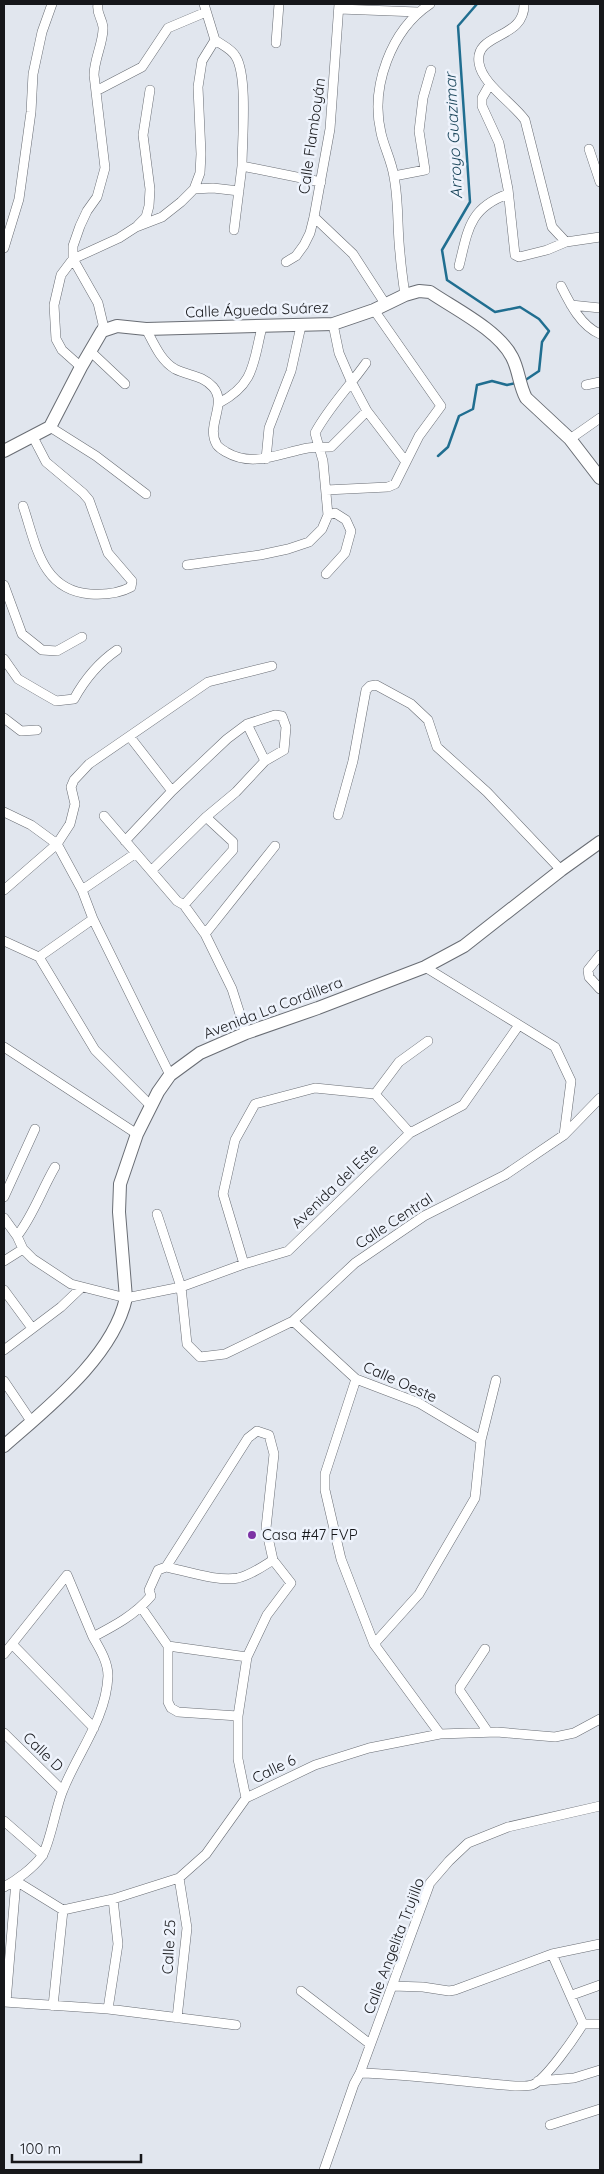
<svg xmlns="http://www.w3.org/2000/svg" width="604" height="2174" font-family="Quicksand,sans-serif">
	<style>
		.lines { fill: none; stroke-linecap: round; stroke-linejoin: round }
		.stream { stroke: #206e90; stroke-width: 2.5 }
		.street-casing { stroke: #696d74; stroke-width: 10 }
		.secondary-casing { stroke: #696d74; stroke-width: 14 }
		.street { stroke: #fff; stroke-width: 9 }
		.secondary { stroke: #fff; stroke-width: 12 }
		.poi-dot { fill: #7d32a4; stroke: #eef3fc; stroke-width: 2 }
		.labels { text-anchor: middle; stroke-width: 5; stroke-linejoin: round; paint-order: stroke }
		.street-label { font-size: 15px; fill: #16171a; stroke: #eef3fc }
		.poi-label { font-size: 15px; fill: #16171a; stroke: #eef3fc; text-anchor: start }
		.water-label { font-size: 16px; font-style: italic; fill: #1c475c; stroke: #eef3fc }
	</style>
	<rect width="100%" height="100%" fill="#e1e6ee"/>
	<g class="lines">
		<path class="stream" d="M 477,4 L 458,26 L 470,202 L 442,250 L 447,280 L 495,312 L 520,307 L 539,319 L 549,331 L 542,342 L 539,371 L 524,381
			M 438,456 L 448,447 L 459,416 L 473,409 L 477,385 L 492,381 L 507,385 L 516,383"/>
		<g class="street-casing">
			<path id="street" d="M 98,4 C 96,13 102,18 103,27 C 104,41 94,59 94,75 L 105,168 L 97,197 L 87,211 L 80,226 L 73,246 L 73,259 L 98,303 L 103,324 L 102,331
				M 204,4 L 215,40 C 222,45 232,49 236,57 C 248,77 242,142 242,166 L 321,182
				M 524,4 C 525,40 474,32 479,63 C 482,84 513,103 525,120 L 552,227 L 566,242
				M 339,9 L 418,12
				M 276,43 L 279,4
				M 490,84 L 482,98 L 482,106 L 499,143 L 508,189 L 515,255 L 519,257 L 547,250 L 566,242 L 600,237
				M 96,91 L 142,67 L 168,28 L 206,12
				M 589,149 L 600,182
				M 394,176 L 425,170 L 419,131 L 423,98 L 431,70
				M 194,189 L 213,188 L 239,191
				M 314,217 L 353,254 L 386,305
				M 138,225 L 146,217 L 149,206 L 150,189 L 143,135 L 150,90
				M 234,230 L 242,166
				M 4,248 L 19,199 L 31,112 L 33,74 L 42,32 L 52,4
				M 286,262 L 296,256 L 304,245 L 310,233 L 314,217 L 330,129 L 339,4
				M 459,266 C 468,230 469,208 508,194
				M 561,286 C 570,304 581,326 600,334
				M 405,295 C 403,281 401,267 400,253 C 397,228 399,202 394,177 C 392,162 384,147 381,133 C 370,87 391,30 430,4
				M 571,305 L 600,308
				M 333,324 L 339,353 L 352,383 L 367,411 L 406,462
				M 146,329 C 154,344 161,361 175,369 C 189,376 202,375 213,387 C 228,404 205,426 217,445 C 219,448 223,450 226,452 C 253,468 280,453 308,448 C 316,447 323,447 331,447 L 367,411
				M 90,351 L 125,384
				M 81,367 L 62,350 L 56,339 L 54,305 L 61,275 L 73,259 L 119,238 L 136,227 L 162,217 L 181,202 L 194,189 L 200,173 L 201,154 L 198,87 L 202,61 L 215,40
				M 586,385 L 600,382
				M 219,403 C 255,384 253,363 262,327
				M 50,427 L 96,456 L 146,494
				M 570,439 L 600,418
				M 266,459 L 269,428 L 291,371 L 301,326
				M 326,490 L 388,487 L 395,484 L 419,436 L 441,406 L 374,310
				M 23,506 C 36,544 41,590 90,594 C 105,595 118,594 131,587 L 132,581 L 108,553 L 89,500 L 83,493 L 46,462 L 33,437
				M 187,565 L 260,555 L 288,549 L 309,542 L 322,529 L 328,515 L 323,461 L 315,433 C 329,407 349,387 366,363
				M 326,574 L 345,553 L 351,531 L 346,520 L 335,513 L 328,515
				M 4,585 L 22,634 L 42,650 L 57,651 L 82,637
				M 4,659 L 18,679 L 42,693 L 56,701 L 74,699 C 85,679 98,663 117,650
				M 4,718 L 21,731 L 37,730
				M 247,724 L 265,761
				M 130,737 L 172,791
				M 4,812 L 31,825 L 57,844 L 82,890 L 93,919 L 170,1075
				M 338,815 L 353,761 L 366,690 L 370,686 L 376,685 L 411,704 L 428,720 L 437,747 L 487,792 L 561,870
				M 104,816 L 177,901 L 184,905 L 233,850 L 233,842 L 206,817
				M 125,841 L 172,791 L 227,739 L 247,724 L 275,715 L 282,716 L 286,727 L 284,750 L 265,761 L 236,792 L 206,817 L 152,870
				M 4,890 L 57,844 L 70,824 L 75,804 L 71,787 L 74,780 L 89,764 L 208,682 L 272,666
				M 82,890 L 136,853
				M 184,905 L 205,934 L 232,989 L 246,1033
				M 205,934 L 275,846
				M 4,941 L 39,957 L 95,1050 L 151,1106
				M 600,955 L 588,970 L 589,977 L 600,989
				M 39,957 L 93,919
				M 425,967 L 555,1047 L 571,1081 L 564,1135
				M 4,1047 L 137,1134
				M 375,1094 L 399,1062 L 428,1041
				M 4,1197 L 35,1129
				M 157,1214 L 181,1287 L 187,1344 L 200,1357 L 225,1354 L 293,1321 L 355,1263 L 424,1216 L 505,1175 L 564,1135 L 600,1098
				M 4,1218 L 17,1236 L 23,1249 L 33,1259 L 71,1284 L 126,1298 L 181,1287 L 244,1264 L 288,1251 L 410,1133 L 463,1105 L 519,1025
				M 17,1236 C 33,1216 42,1189 55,1167
				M 4,1261 L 23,1249
				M 244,1264 L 223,1194 L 235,1140 L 255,1104 L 315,1088 L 375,1094 L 410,1133
				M 4,1290 L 32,1328
				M 293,1321 L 356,1379 L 419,1403 L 481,1440
				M 4,1350 L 61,1307 L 82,1287
				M 356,1379 L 325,1474 L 325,1490 L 341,1559 L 374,1644 L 440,1734
				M 4,1381 L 31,1421
				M 141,1607 L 168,1646 L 168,1702 L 171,1708 L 178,1712 L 238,1716
				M 12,1644 L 94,1728
				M 374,1644 L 419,1594 L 475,1498 L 481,1440 L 496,1380
				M 168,1646 L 247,1657
				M 485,1649 L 460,1687 L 460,1691 L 488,1732
				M 4,1654 L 67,1575 L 93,1637
				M 4,1733 L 62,1790
				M 246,1798 L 238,1759 L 238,1716 L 247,1657 L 267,1615 L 291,1583 L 273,1560
				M 4,1821 L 43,1855
				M 16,1881 L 63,1910 L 113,1899 L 179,1878 L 206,1854 L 246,1798 L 315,1765 L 369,1748 L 440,1734 L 497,1732 L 555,1737 L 574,1733 L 600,1719
				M 4,1887 C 17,1880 33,1868 42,1856 C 50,1844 56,1806 63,1790 C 78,1752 106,1719 108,1676 C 108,1662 100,1649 93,1637 C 114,1626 135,1615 151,1596 L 149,1590 L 158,1570 L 166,1567 L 248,1438 L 257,1431 L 269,1435 L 274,1454 L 266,1528 L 273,1560 C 262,1567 251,1575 238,1578 C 218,1582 186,1571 166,1567
				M 552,1954 L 600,1944
				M 392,1986 L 423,1987 L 449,1991 L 455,1990 L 552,1954 L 583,2024 L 600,2024
				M 301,1991 L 370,2044
				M 572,1995 L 600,1985
				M 4,2002 L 108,2009 L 236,2025
				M 6,2002 L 16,1881
				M 53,2006 L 63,1910
				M 108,2009 L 118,1944 L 113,1899
				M 177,2018 L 187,1928 L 179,1878
				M 360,2073 C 400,2074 441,2079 482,2083 C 493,2084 522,2088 532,2085 C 545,2081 575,2037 583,2024
				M 538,2081 L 574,2078 L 600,2070
				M 550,2125 L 600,2109
				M 324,2170 L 354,2084 L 360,2073 L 430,1883 L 449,1861 L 468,1843 L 508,1827 L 600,1806"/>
		</g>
		<g class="secondary-casing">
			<path id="secondary" d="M 4,451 L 50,427 L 81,367 L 102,331 L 117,326 L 146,329 L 333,324 L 374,310 L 405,295 L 419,291 L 430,292 C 455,309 498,330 512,357 C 519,370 519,385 526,398 L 570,439 L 600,478
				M 4,1446 C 47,1408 113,1357 126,1298 L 119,1212 L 120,1184 L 137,1134 L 158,1092 L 170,1075 L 200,1053 L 246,1033 L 318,1008 L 425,967 L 464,946 L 561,870 L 600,842"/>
		</g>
		<use href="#street" class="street"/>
		<use href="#secondary" class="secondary"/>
	</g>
	<circle class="poi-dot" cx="252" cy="1535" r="5"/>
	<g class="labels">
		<g class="street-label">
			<text transform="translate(312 136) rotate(-82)" y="5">Calle Flamboyán</text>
			<text transform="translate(257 310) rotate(-2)" y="5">Calle Águeda Suárez</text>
			<text transform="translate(273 1008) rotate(-21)" y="5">Avenida La Cordillera</text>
			<text transform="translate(335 1186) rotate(-44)" y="5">Avenida del Este</text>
			<text transform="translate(394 1221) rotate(-33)" y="5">Calle Central</text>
			<text transform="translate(400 1382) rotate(24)" y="5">Calle Oeste</text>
			<text transform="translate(43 1752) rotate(44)" y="5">Calle D</text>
			<text transform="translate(274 1769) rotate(-26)" y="5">Calle 6</text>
			<text transform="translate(394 1946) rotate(-69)" y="5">Calle Angelita Trujillo</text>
			<text transform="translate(169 1947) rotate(-87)" y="5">Calle 25</text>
		</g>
		<g class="poi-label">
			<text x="262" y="1540">Casa #47 FVP</text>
		</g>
		<g class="water-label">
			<text transform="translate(453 136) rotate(-93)" y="6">Arroyo Guazimar</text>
		</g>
	</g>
	<rect width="604" height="2174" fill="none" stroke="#16171a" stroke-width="10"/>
	<path d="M12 2154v8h129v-8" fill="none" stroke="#16171a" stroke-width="2.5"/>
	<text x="20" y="2154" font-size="15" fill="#16171a" stroke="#eef3fc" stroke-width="4" paint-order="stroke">100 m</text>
</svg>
